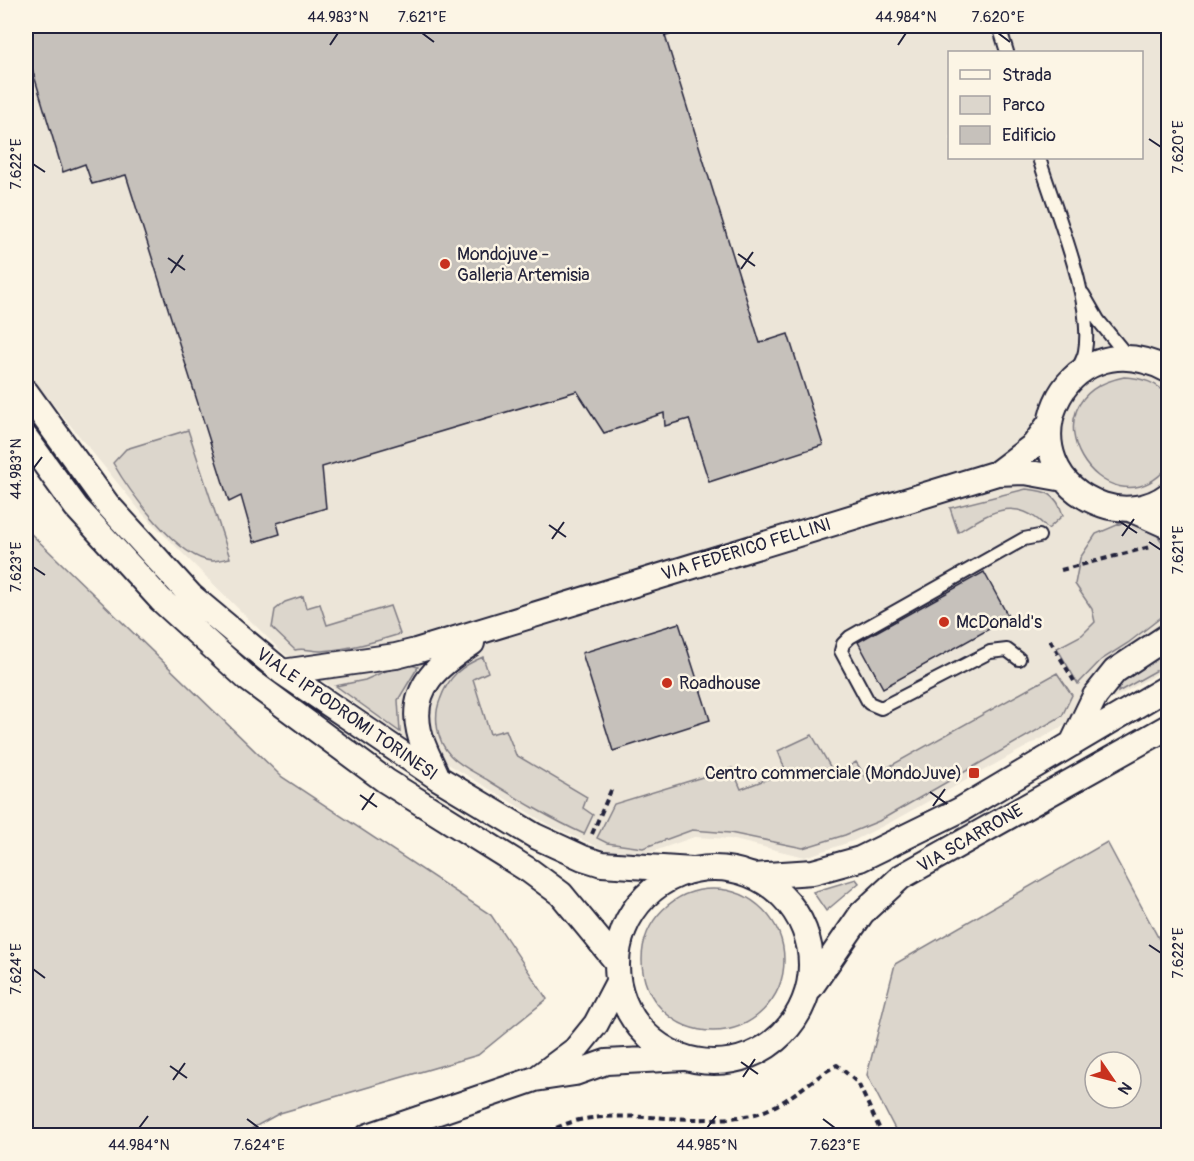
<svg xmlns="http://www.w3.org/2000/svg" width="1194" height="1161" font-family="Pangolin,sans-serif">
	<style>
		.built { fill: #ece5d8; fill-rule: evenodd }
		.green { fill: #dcd6cc; stroke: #7f7c84; stroke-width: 1.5; fill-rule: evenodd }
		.building { fill: #c6c1bb; stroke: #22223b; stroke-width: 1.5 }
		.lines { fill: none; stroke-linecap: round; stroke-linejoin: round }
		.service-casing { stroke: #22223b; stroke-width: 16 }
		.minor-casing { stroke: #22223b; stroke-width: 28 }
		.path { stroke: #22223b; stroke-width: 4; stroke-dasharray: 6 4.5; stroke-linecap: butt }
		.service { stroke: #fcf5e5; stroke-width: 12 }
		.minor { stroke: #fcf5e5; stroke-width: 24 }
		.ticks { fill: none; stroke: #22223b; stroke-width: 2 }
		.poi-dot { fill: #c8321e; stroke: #fcf5e5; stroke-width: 2 }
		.labels { text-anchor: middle; stroke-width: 5; stroke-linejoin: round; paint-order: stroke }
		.poi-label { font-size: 18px; fill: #22223b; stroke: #fcf5e5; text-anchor: start }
		.street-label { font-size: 18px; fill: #22223b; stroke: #fcf5e5 }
		.neatline { fill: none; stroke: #22223b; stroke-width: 2 }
		.ticks-label { font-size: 15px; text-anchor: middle; fill: #22223b }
	</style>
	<rect width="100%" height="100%" fill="#fcf5e5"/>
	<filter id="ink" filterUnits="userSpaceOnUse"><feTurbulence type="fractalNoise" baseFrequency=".0167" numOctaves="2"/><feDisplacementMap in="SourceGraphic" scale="12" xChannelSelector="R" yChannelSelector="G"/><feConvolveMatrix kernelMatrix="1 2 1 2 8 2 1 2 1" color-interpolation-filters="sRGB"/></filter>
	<g filter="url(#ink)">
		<path class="built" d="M 26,26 L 1168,26 L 1168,668 L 891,822 L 853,841 L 805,857 L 730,839 L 694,837 L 643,855 L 605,850 L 549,825 L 397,733 L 282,652 L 142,513 L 26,371 ZM 950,52 L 1142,52 L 1142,158 L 950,158 Z"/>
		<path class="green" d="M 1124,377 C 1142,378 1157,382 1168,396 L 1168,467 C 1105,539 1016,399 1124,377 Z
			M 188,430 L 230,558 C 224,559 217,561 212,561 C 178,559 129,491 113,463 L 126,449 Z
			M 1026,489 C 1047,491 1056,493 1063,515 L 1048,529 C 1016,494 991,512 958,532 L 950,508 Z
			M 1124,522 L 1152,528 L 1168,550 L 1168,604 L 1164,615 L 1128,643 L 1101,660 L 1078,684 L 1057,648 L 1082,635 L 1095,622 L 1092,609 L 1075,584 L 1080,558 L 1096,534 Z
			M 26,529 L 282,777 L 491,915 L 547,999 L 478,1055 L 280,1113 L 240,1135 L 27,1135 Z
			M 303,596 L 306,608 L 320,604 L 327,625 L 390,606 L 400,634 C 374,642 350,649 322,651 C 313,652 304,647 295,650 L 272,628 L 275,610 L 285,602 Z
			M 1168,650 L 1168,664 L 1118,692 L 1120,681 Z
			M 483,657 L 488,672 L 473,679 L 490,734 L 506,730 L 516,755 L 587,797 L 583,808 L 593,815 L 584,834 C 551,819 520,800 489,781 C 476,773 460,766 450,755 C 437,741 433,717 440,700 C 448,677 461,666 483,657 Z
			M 404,663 L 418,667 L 398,700 L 400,732 L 336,686 L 365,680 Z
			M 1057,673 L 1072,695 L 1062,716 L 879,821 L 845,835 L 803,848 L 730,833 L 692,830 L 643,848 L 607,843 L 597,838 L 614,804 L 732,768 L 741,789 L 786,772 L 778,751 L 812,735 L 835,775 L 856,762 L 867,779 Z
			M 1107,842 L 1168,956 L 1168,1135 L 898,1135 L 867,1075 L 895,964 ZM 1095,1062 L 1131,1062 L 1131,1098 L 1095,1098 Z
			M 856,879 L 859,883 L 826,911 L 813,892 Z
			M642 960a71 71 0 1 1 142 0a71 71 0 1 1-142 0Z"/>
		<path class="building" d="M 26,26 L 662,26 L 760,343 L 788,334 L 823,445 L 709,482 L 689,419 L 665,426 L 664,413 L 604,433 L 577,391 L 322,467 L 326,508 L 277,523 L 280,534 L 254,542 L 241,496 L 229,502 L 126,175 L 92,184 L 85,164 L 63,172 L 26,49 Z
			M 984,572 L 1009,618 L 883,688 L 858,642 Z
			M 679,623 L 710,720 L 613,751 L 582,653 Z"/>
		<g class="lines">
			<g class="service-casing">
				<path id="service" d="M 999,26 L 1007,52
					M 1039,158 C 1054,208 1094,301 1085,351 C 1084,358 1079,366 1076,373
					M 1083,294 L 1098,320 L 1128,357
					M 1019,659 L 1007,650 L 990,652 L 881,708 L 869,703 L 841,651 L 843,644 L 850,637 L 1024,539 L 1039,536"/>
			</g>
			<g class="minor-casing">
				<path id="minor" d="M 1168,370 C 1060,314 999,469 1103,505 C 1124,512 1150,509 1168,495
					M 26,392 L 107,504 L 191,596 L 282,672 L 438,778 L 535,836 L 583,858 L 602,864 L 692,870
					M 26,438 L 76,507 L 161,600 L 248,679 L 386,781 L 530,871 L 561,894 L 617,962
					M 997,473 L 1034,445 L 1049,424
					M 1130,509 L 1168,526
					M 282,672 L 396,656 L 416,651 L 997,473 L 1025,472 L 1064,479
					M 1072,744 L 1095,696 L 1115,671 L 1168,636
					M 438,778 C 432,763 422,747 419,731 C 409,686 440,664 472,643
					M617 965a97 97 0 1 1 194 0a97 97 0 1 1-194 0Z
					M 753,876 L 813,872 L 860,859 L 960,810 L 1168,687
					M 811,987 L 862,913 L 901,877 L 1168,727
					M 540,1076 L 575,1050 L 596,1024 L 618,982
					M 368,1136 L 535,1079 L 575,1073 L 606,1062 L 684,1058"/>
			</g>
			<path class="path" d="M 664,35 L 710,26
				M 1061,570 L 1150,547
				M 1050,640 L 1074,681
				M 592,834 L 612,788
				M 537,1136 C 552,1130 569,1121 585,1119 C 638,1111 692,1125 746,1116 C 781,1111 807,1081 837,1065 L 858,1083 L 883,1136"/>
			<use href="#service" class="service"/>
			<use href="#minor" class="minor"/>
		</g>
	</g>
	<path class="ticks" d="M 422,33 L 434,42M 998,33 L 1010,42M 330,45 L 338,33M 898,45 L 906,33M 1149,139 L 1161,147M 33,164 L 45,172M 738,254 L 755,266M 168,258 L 185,270M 741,269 L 753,252M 171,273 L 183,255M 33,469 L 42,457M 1119,521 L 1137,533M 549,525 L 566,537M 1122,536 L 1134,519M 552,539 L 564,522M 1149,542 L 1161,550M 33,567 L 45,575M 930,792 L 947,804M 360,795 L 377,807M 933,806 L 945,789M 362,810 L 374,793M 1149,945 L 1161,953M 33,969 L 45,978M 741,1062 L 758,1074M 170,1066 L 187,1078M 743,1077 L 755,1059M 173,1080 L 185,1063M 247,1119 L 259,1128M 823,1119 L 835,1128M 139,1128 L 148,1116M 707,1128 L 716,1116"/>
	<g class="poi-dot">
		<circle cx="445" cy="264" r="6"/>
		<circle cx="944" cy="622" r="6"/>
		<circle cx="667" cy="683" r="6"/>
		<rect x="968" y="767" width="12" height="12" rx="3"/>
	</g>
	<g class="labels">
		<g class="poi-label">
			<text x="457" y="260">Mondojuve -<tspan x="457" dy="21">Galleria Artemisia</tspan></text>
			<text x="956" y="628">McDonald's</text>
			<text x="679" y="689">Roadhouse</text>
			<text x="962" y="779" text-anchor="end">Centro commerciale (MondoJuve)</text>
		</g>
		<g class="street-label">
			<text transform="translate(746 549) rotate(-17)" y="6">VIA FEDERICO FELLINI</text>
			<text transform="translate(347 714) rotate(35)" y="6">VIALE IPPODROMI TORINESI</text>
			<text transform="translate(970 838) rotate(-30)" y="6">VIA SCARRONE</text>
		</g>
	</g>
	<rect width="1194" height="1161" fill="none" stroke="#fcf5e5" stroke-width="66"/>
	<rect x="948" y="51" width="195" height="108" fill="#fcf5e5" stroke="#a5a1a1" stroke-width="1.5"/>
	<rect x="960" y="70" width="30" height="9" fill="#fcf5e5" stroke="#a5a1a1" stroke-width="1.5"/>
	<text x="1002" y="81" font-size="18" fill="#22223b">Strada</text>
	<rect x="960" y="96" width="30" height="18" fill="#dcd6cc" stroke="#a5a1a1" stroke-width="1.5"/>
	<text x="1002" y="111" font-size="18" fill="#22223b">Parco</text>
	<rect x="960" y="126" width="30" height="18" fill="#c6c1bb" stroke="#a5a1a1" stroke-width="1.5"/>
	<text x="1002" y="141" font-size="18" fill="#22223b">Edificio</text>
	<g transform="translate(1113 1080) rotate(125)"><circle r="28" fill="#fcf5e5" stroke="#a5a1a1" stroke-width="1.5"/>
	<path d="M0-4.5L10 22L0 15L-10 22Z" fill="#c8321e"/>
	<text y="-9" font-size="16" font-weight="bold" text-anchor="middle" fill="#22223b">N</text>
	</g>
	<rect x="33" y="33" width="1128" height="1095" class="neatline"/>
	<g class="ticks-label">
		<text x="338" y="22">44.983°N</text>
		<text x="422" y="22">7.621°E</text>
		<text x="906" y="22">44.984°N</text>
		<text x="998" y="22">7.620°E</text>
		<text transform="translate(1178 147) rotate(-90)" y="5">7.620°E</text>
		<text transform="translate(16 164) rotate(-90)" y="5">7.622°E</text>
		<text transform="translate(16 469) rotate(-90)" y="5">44.983°N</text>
		<text transform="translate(1178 550) rotate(-90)" y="5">7.621°E</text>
		<text transform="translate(16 567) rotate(-90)" y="5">7.623°E</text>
		<text transform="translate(1178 953) rotate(-90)" y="5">7.622°E</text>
		<text transform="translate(16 969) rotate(-90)" y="5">7.624°E</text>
		<text x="139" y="1150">44.984°N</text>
		<text x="259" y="1150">7.624°E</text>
		<text x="707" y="1150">44.985°N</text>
		<text x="835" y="1150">7.623°E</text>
	</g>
</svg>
